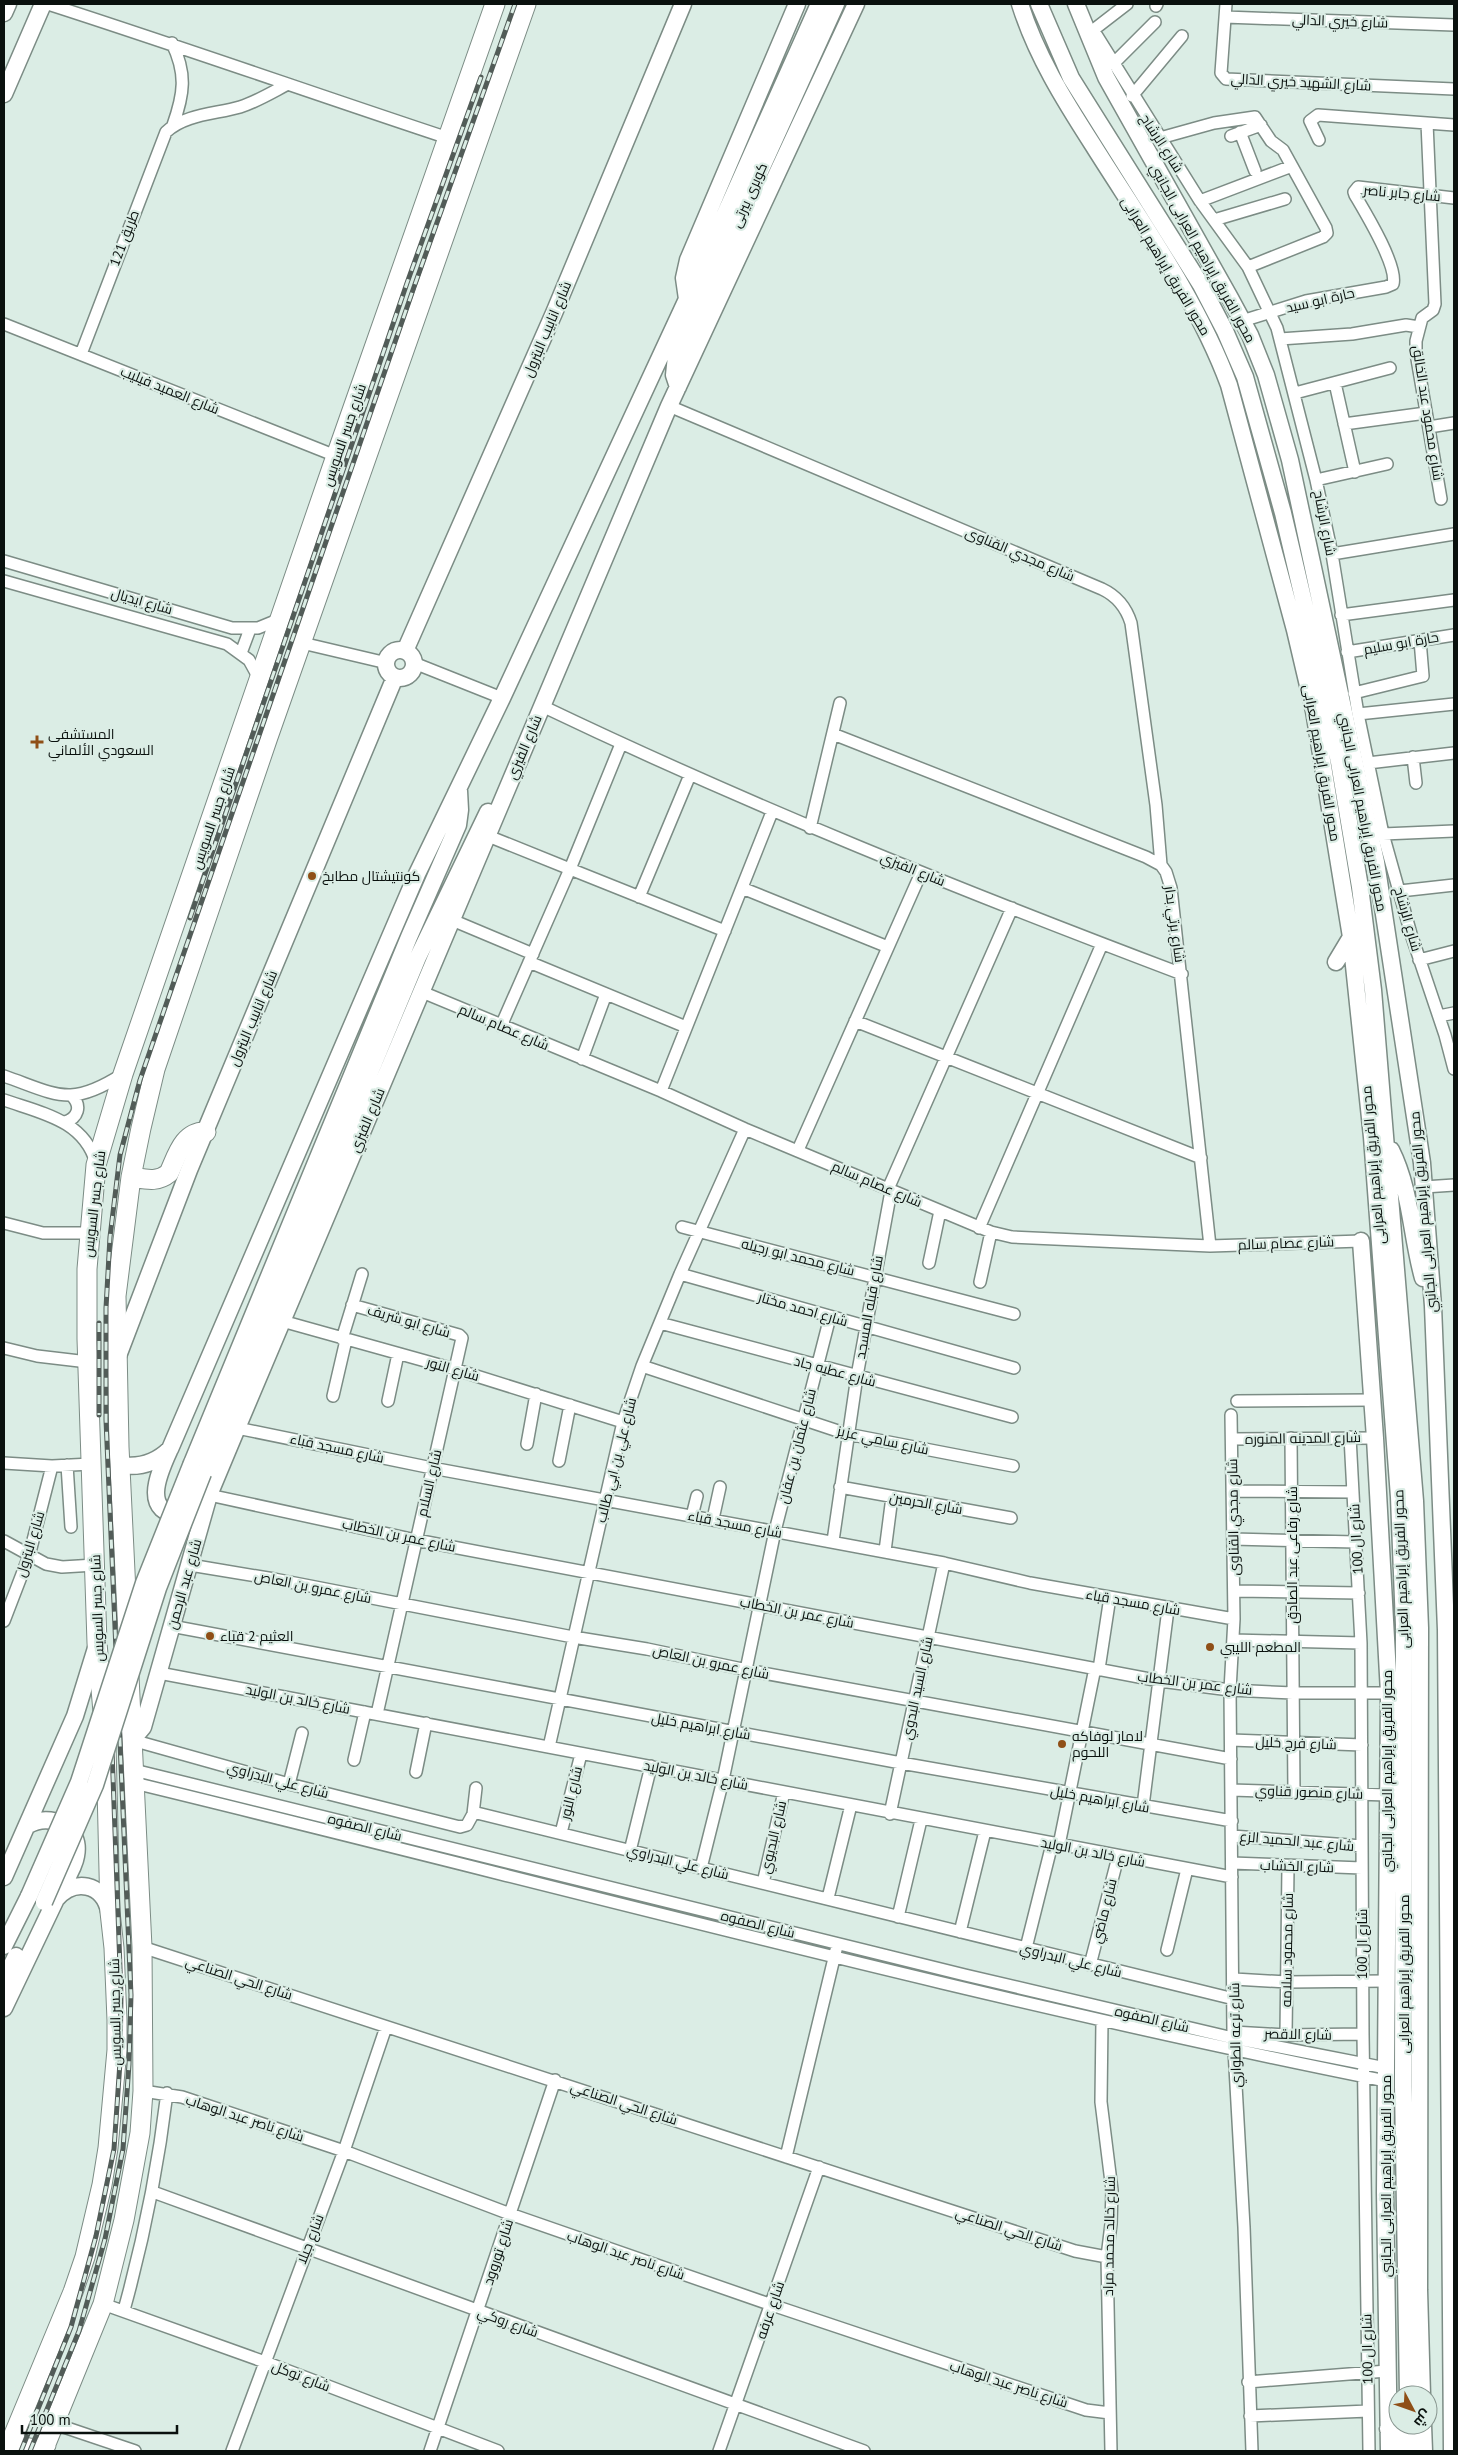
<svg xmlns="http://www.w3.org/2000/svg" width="1458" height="2455" font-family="'PT Sans',Cairo,sans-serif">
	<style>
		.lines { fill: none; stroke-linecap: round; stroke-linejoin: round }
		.street-casing { stroke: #7c8c85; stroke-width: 14 }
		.secondary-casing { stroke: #7c8c85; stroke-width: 19 }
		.primary-casing { stroke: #7c8c85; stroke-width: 21 }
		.street { stroke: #fff; stroke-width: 11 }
		.secondary { stroke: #fff; stroke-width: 16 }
		.primary { stroke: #fff; stroke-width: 19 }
		.rail-casing { stroke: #525c58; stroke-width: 5 }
		.rail { stroke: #dbede5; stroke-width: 3; stroke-dasharray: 9; stroke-linecap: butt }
		.secondary-bridge-casing { stroke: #7c8c85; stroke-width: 19; stroke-linecap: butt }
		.secondary-bridge { stroke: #fff; stroke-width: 16 }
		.poi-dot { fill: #8f4f17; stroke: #dbede5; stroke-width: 2 }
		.labels { text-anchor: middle; stroke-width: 4.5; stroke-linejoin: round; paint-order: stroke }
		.street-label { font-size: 14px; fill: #0a110e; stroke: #dbede5 }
		.poi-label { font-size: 14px; fill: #0a110e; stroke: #dbede5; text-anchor: start }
	</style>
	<rect width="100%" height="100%" fill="#dbede5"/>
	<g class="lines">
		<g class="street-casing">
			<path id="street" d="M 48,4 C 182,47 315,94 448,138
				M 1226,4 L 1221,73 L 1226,79 L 1454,89
				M 1156,6 L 1157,4
				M 1225,17 L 1454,25
				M 1090,29 L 1097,36 L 1200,201 L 1248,267 L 1277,328 L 1316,480 L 1332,554 L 1358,714 L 1383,834 L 1411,934 L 1445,1035 L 1454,1069
				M 1092,31 L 1127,4
				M 172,43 C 187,74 184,94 173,125
				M 1113,64 L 1155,22
				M 1132,96 L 1182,36
				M 1427,123 L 1435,304 L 1433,310 L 1422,318 L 1416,341 L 1416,353 L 1441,499
				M 1240,132 L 1255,171
				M 1231,136 L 1261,125
				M 1160,138 L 1214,123 L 1255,117 L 1271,141 L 1283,150 L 1326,228 L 1327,233 L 1323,237 L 1248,267
				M 1319,140 L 1310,121 L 1318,115 L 1454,125
				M 1200,201 L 1292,166
				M 1214,220 L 1285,199
				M 1242,321 L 1306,301 L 1386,287 L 1393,284 C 1398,266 1365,212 1355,195 L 1354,192 L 1358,187 L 1454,198
				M 4,324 L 336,456
				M 1280,339 L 1352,334 L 1406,325 L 1419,327
				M 81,354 L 166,132 C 185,114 216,114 240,107 C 256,102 271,93 286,85
				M 1335,383 L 1355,472
				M 1295,393 L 1390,368
				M 669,406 L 1102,589 C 1117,596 1126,607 1131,623 L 1156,805 L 1161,865
				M 1344,424 L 1426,413
				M 1429,427 L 1454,423
				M 1316,480 L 1387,464
				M 1332,554 L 1454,534
				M 4,561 L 232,628 L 258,628 L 280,619
				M 4,581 L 227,644 L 249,660 L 260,680
				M 1341,615 L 1454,600
				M 302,643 L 387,663
				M 1347,652 L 1454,635
				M 241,653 L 250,629
				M 414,663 L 502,698
				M 1354,693 L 1423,676 L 1420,640
				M 542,706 C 751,806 965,892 1182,974
				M 1358,714 L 1454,704
				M 833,734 L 1146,857 L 1161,865 L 1166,872 L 1171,888 L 1210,1246
				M 1413,757 L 1416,783
				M 1368,763 L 1454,753
				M 810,828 L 840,703
				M 1383,834 L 1454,831
				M 488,836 L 570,869 L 621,744
				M 742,888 L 888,947
				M 1400,891 L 1454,885
				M 639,897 L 690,775
				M 452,920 L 533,954
				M 1419,960 L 1454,951
				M 529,962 L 686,1027
				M 422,992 L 661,1091 L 745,1129 L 991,1232 L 1012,1237 L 1210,1246 L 1361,1241
				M 1439,1016 L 1454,1013
				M 855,1021 L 1201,1158
				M 501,1026 L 570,869 L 725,931
				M 582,1059 L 606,994
				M 4,1076 C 58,1095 70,1108 123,1074
				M 661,1091 L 772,812
				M 4,1100 C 41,1113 84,1120 96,1163
				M 65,1122 C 78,1118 82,1106 72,1096
				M 798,1150 L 921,873
				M 1424,1187 L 1454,1185
				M 888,1189 L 1012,908
				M 4,1223 L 43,1233 L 89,1233
				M 682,1227 L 1014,1314
				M 979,1228 L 1102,944
				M 929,1263 L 940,1211
				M 680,1274 L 1014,1368
				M 980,1282 L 991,1232
				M 352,1305 L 459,1335 L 462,1338 L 377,1714
				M 282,1321 L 454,1369 L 623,1422
				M 660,1323 L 1012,1417
				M 342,1339 L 362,1274
				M 4,1348 L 37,1356 L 88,1362
				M 642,1366 L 847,1434 L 1013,1466
				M 333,1396 L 346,1340
				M 388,1401 L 398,1354
				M 1237,1401 L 1372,1400
				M 1231,1415 L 1234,1619 L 1230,1690 L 1233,2032 L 1244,2227 L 1252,2451
				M 237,1428 L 432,1468 L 944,1563 L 1030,1583 L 1234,1619
				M 1350,1437 L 1361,1643 L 1363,2034 L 1369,2451
				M 1291,1438 L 1294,1792
				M 1232,1439 L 1375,1438
				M 527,1444 L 536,1394
				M 559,1461 L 570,1405
				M 4,1463 L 52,1466 L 91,1464
				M 67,1465 L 71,1527
				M 840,1487 L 1011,1518
				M 1232,1491 L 1353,1492
				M 209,1495 L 416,1540 L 1160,1681 L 1230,1690 L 1293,1693 L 1389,1693
				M 692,1516 L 697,1496
				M 713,1519 L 720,1487
				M 1233,1539 L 1356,1542
				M 4,1541 L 46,1564 L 62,1567 L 95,1565
				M 833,1541 L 857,1376 L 891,1191
				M 885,1551 L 892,1497
				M 190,1565 L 274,1579 L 573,1637 L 647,1649 L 747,1670 L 1231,1759
				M 1234,1591 L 1359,1593
				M 4,1621 L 29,1556 L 52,1466
				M 171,1626 L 901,1763 L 1232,1821
				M 1233,1640 L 1361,1643
				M 1099,1669 L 1110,1597
				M 159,1673 L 1232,1877
				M 132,1740 L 289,1784 L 460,1827 L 467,1825 L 473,1814 L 477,1813 L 1234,1999
				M 1231,1740 L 1362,1745
				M 549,1747 L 623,1422 L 642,1366 L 680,1274 L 745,1129
				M 354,1760 L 365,1712
				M 134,1770 L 965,1975 L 1233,2038 L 1386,2068
				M 416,1772 L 426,1723
				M 134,1783 C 551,1884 965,1997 1386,2081
				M 289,1784 L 302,1733
				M 1231,1790 L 1387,1795
				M 1143,1806 L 1168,1609
				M 473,1814 L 476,1788
				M 890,1814 L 944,1563
				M 561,1833 L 581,1754
				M 1232,1836 L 1362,1846
				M 1059,1845 L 1095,1668
				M 630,1851 L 651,1766
				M 1232,1863 L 1362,1868
				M 701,1868 L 723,1780 L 775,1531 L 830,1317
				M 763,1883 L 784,1792
				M 828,1898 L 851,1805
				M 898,1917 L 921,1820
				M 960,1932 L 985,1831
				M 142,1947 L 1075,2251 L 1107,2257
				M 1026,1948 L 1052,1844
				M 1167,1950 L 1187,1869
				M 1090,1965 L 1118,1857
				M 1234,1979 L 1287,1982 L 1386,1981
				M 1102,2021 L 1101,2102 L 1112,2190 L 1111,2224 L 1107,2257 L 1111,2451
				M 1233,2032 L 1286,2035 L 1363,2034
				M 1286,2035 L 1288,1866
				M 143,2091 L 182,2097 L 344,2151 L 510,2214 L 772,2305 L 1086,2410 L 1110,2413
				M 786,2157 L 836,1950
				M 153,2192 L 864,2451
				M 103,2304 L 265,2362 L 498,2451
				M 124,2310 C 144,2238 158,2167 167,2093
				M 1248,2382 L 1387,2371
				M 1250,2416 L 1368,2411
				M 55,2424 L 135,2451
				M 232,2451 L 344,2151 L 386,2027
				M 430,2451 L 555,2080
				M 719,2451 L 819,2167"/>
		</g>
		<g class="secondary-casing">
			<path id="secondary" d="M 1020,4 C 1036,55 1064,100 1093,145 C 1142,223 1197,299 1229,385 L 1295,630 L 1314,711 L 1351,937 L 1372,1137 L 1399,1497 L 1404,1625 L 1403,2086 L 1408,2395
				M 1039,4 L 1071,78 L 1201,285 L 1225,331 L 1245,377 L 1283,513 L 1318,662 L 1339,762 L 1360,887 L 1373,990 L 1415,1501 L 1420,1628 L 1419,2290 L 1422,2395
				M 1076,4 L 1106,77 L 1230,298 L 1250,335 L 1266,375 L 1290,460 L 1376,862 L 1415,1117 L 1422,1163 L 1433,1306 L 1446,1630 L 1452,2451
				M 4,13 L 8,4
				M 4,94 L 43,4
				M 687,299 L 684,278 L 688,260 L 797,4
				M 678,387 L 674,375 L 676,356 L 836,4
				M386 664a14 14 0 1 1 28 0a14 14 0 1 1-28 0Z
				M 405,651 L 554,313 L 683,4
				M 1336,962 L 1351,937
				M 1391,1150 C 1411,1190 1411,1235 1423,1278
				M 1361,1241 L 1375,1438 L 1389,1693 L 1385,2192 L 1389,2451
				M 118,1356 L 189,1170 L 395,677
				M 169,1451 C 158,1475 140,1515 185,1516
				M 192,1463 L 409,937 L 458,825 L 460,810 L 459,791
				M 120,1465 C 139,1468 156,1463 170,1449 L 417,874 L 502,698 L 687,299 L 819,4
				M 203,1473 L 418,957 L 488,812
				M 132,1740 L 143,1727 L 209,1495 L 237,1428 L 669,406 L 856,4
				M 28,1825 C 50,1812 82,1826 76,1856 C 74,1869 64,1882 58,1894
				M 4,1877 L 75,1716 L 96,1648
				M 4,1946 L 29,1896
				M 4,1981 L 16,1956
				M 4,2008 L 56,1899 C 74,1878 103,1883 109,1911
				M 1408,2425 L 1409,2451
				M 1423,2425 L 1424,2451
				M 1388,2429 L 1408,2451"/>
		</g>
		<g class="primary-casing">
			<path id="primary" d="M 131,1177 C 145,1179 157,1183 169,1173 C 177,1156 183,1131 206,1132
				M 128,1634 L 119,1447 L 116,1296 L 131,1177 L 141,1128 L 155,1069 L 268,737 L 526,4
				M 103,1712 L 97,1643 L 87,1339 L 87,1269 L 96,1165 L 123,1074 L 336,456 L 495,4
				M 13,2438 C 22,2449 33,2451 46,2445
				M 7,2451 L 73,2292 L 85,2257 L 102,2185 L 108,2148 L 117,2050 L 117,2020 L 114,1948 L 110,1912 L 106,1745
				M 43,2451 L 103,2304 L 124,2220 L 140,2133 L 143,2091 L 142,1947 L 129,1676"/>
		</g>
		<use href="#street" class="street"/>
		<use href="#secondary" class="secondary"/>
		<use href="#primary" class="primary"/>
		<g class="rail-casing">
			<path id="rail" d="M 190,918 L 407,283 L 481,77
				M 99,1323 L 99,1415
				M 21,2451 L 71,2327 L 96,2236 L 114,2149 L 120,2062 L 121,1995 L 110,1695
				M 30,2451 L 79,2331 L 105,2239 L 123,2149 L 129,2064 L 131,1995 L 106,1420 L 106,1308 L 110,1237 L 120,1155 L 140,1080 L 414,287 L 515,4"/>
		</g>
		<use href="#rail" class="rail"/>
		<g class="secondary-bridge-casing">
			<path id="secondary-bridge" d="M 29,1896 L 79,1782 L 144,1583 L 192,1463
				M 44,1902 L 95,1785 L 158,1588 L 203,1473"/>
		</g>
		<use href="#secondary-bridge" class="secondary-bridge"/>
	</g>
	<g class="poi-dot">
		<path d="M34.5 734.5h5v5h5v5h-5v5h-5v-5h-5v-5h5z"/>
		<circle cx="312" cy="876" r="5"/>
		<circle cx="210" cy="1636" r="5"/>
		<circle cx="1210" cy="1647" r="5"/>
		<circle cx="1062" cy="1744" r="5"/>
	</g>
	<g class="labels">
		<g class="street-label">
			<text transform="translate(1340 21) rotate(2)" y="5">شارع خيري الدالي</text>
			<text transform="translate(1301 82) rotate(3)" y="5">شارع الشهيد خيري الدالي</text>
			<text transform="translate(1162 143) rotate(57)" y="5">شارع الرشاح</text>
			<text transform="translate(1402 193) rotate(5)" y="5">شارع جابر ناصر</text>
			<text transform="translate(749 195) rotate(-66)" y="5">كوبرى بيرتى</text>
			<text transform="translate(124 238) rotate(-69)" y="5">طريق 121</text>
			<text transform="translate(1203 253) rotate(61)" y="5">محور الفريق إبراهيم العرابى الجانبي</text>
			<text transform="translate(1166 266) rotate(59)" y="5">محور الفريق إبراهيم العرابى</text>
			<text transform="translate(1320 300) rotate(-13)" y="5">حارة ابو سيد</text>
			<text transform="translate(547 329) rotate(-67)" y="5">شارع انابيب البترول</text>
			<text transform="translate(170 390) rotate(22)" y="5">شارع العميد فيليب</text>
			<text transform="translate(1428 413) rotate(81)" y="5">شارع محمود عبد الخالق</text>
			<text transform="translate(344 435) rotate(-71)" y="5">شارع جسر السويس</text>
			<text transform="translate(1325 523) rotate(79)" y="5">شارع الرشاح</text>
			<text transform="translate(1020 554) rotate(23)" y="5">شارع مجدي القناوى</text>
			<text transform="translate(142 601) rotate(16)" y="5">شارع ايديال</text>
			<text transform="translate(1401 643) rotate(-10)" y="5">حارة ابو سليم</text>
			<text transform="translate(524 747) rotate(-67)" y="5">شارع الفيزي</text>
			<text transform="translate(1322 763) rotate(80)" y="5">محور الفريق إبراهيم العرابى</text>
			<text transform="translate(1363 812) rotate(79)" y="5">محور الفريق إبراهيم العرابى الجانبي</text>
			<text transform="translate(213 818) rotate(-71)" y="5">شارع جسر السويس</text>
			<text transform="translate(913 869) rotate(22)" y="5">شارع الفيزي</text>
			<text transform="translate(1408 919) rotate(74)" y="5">شارع الرشاح</text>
			<text transform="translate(1175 924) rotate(82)" y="5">شارع برتي بدار</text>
			<text transform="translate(253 1018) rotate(-67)" y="5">شارع انابيب البترول</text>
			<text transform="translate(504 1027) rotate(23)" y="5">شارع عصام سالم</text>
			<text transform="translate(367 1120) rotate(-67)" y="5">شارع الفيزي</text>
			<text transform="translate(1373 1165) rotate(-95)" y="5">محور الفريق إبراهيم العرابى</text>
			<text transform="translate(877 1184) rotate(23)" y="5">شارع عصام سالم</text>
			<text transform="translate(94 1204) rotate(-83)" y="5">شارع جسر السويس</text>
			<text transform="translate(1423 1212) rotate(-95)" y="5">محور الفريق إبراهيم العرابى الجانبي</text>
			<text transform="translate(1286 1243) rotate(-2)" y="5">شارع عصام سالم</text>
			<text transform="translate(798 1257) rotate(14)" y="5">شارع محمد ابو رجيله</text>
			<text transform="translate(869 1307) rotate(-80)" y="5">شارع قبله المسجد</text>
			<text transform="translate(803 1309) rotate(16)" y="5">شارع احمد مختار</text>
			<text transform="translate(409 1321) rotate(16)" y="5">شارع ابو شريف</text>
			<text transform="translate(453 1369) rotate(16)" y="5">شارع النور</text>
			<text transform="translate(835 1371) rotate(15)" y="5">شارع عطيه جاد</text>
			<text transform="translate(1303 1438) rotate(-1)" y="5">شارع المدينه المنوره</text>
			<text transform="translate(883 1440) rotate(12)" y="5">شارع سامي عزيز</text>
			<text transform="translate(797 1446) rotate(-76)" y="5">شارع عثمان بن عفان</text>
			<text transform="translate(337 1448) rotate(12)" y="5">شارع مسجد قباء</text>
			<text transform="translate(616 1460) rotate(-76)" y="5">شارع علي بن ابي طالب</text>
			<text transform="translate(429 1483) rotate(-77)" y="5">شارع السلام</text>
			<text transform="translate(926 1503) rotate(10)" y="5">شارع الحرمين</text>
			<text transform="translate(1233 1517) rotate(-91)" y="5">شارع مجدي القناوى</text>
			<text transform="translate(735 1524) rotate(11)" y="5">شارع مسجد قباء</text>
			<text transform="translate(399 1535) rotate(12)" y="5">شارع عمر بن الخطاب</text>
			<text transform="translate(1356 1539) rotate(-93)" y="5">شارع ال 100</text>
			<text transform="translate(30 1544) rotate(-73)" y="5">شارع البترول</text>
			<text transform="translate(1292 1555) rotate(-90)" y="5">شارع رفاعى عبد الصادق</text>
			<text transform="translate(1401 1569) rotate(-92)" y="5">محور الفريق إبراهيم العرابى</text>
			<text transform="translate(184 1584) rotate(-74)" y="5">شارع عبد الرحمن</text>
			<text transform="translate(313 1587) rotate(11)" y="5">شارع عمرو بن العاص</text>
			<text transform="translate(1133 1602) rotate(10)" y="5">شارع مسجد قباء</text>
			<text transform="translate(97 1608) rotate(-92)" y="5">شارع جسر السويس</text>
			<text transform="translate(797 1612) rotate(11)" y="5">شارع عمر بن الخطاب</text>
			<text transform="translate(711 1662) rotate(12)" y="5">شارع عمرو بن العاص</text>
			<text transform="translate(1195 1683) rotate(7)" y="5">شارع عمر بن الخطاب</text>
			<text transform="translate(917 1688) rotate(-78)" y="5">شارع السيد البدوي</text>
			<text transform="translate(298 1699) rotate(11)" y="5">شارع خالد بن الوليد</text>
			<text transform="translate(701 1726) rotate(10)" y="5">شارع ابراهيم خليل</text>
			<text transform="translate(1296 1743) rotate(2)" y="5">شارع فرج خليل</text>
			<text transform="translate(1387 1771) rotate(-90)" y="5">محور الفريق إبراهيم العرابى الجانبي</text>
			<text transform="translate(696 1775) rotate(11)" y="5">شارع خالد بن الوليد</text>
			<text transform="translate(278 1780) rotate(15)" y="5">شارع علي البدراوي</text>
			<text transform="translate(1309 1792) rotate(2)" y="5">شارع منصور قناوي</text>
			<text transform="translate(571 1793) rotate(-76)" y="5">شارع النور</text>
			<text transform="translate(1100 1799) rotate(10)" y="5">شارع ابراهيم خليل</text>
			<text transform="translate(365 1827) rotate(14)" y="5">شارع الصفوه</text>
			<text transform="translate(773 1837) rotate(-77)" y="5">شارع البديوي</text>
			<text transform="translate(1297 1841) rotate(5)" y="5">شارع عبد الحميد الزع</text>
			<text transform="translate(1093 1852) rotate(11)" y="5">شارع خالد بن الوليد</text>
			<text transform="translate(678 1862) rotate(14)" y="5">شارع علي البدراوي</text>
			<text transform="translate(1297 1866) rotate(2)" y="5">شارع الخشاب</text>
			<text transform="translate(1104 1911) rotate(-76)" y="5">شارع ماضي</text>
			<text transform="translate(758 1924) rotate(14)" y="5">شارع الصفوه</text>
			<text transform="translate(1362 1944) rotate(-90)" y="5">شارع ال 100</text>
			<text transform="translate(1287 1950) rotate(-89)" y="5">شارع محمود سلامه</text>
			<text transform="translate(1071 1960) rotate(14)" y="5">شارع علي البدراوي</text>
			<text transform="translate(1404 1974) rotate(-90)" y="5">محور الفريق إبراهيم العرابى</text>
			<text transform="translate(239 1978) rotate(18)" y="5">شارع الحي الصناعي</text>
			<text transform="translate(115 2012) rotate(-91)" y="5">شارع جسر السويس</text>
			<text transform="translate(1152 2019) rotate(13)" y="5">شارع الصفوه</text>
			<text transform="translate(1298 2034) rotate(1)" y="5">شارع الاقصر</text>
			<text transform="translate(1235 2035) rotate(-91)" y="5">شارع ترعه الطواري</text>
			<text transform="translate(624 2103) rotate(18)" y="5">شارع الحي الصناعي</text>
			<text transform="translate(245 2118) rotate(18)" y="5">شارع ناصر عبد الوهاب</text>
			<text transform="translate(1386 2176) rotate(-90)" y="5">محور الفريق إبراهيم العرابى الجانبي</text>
			<text transform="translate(1009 2229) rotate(18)" y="5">شارع الحي الصناعي</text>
			<text transform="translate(1109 2236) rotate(-89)" y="5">شارع خالد محمد مراد</text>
			<text transform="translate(310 2239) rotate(-69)" y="5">شارع جيلا</text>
			<text transform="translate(498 2252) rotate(-72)" y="5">شارع توروود</text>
			<text transform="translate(626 2255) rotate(19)" y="5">شارع ناصر عبد الوهاب</text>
			<text transform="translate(770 2310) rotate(-71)" y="5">شارع عرفه</text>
			<text transform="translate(508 2322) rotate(20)" y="5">شارع روكي</text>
			<text transform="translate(1367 2349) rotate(-91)" y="5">شارع ال 100</text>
			<text transform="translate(301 2376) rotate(21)" y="5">شارع توكل</text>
			<text transform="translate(1009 2384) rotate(18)" y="5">شارع ناصر عبد الوهاب</text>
		</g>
		<g class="poi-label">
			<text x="48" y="739">المستشفى<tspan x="48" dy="16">السعودي الألماني</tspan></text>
			<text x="322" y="881">كونتيشتال مطابخ</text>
			<text x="220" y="1641">العثيم 2 قباء</text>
			<text x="1220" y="1652">المطعم الليبي</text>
			<text x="1072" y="1741">لامار لوفاكه<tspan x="1072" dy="16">اللحوم</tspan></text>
		</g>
	</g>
	<rect width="1458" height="2455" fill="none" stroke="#0a110e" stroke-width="10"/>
	<g transform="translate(1413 2410) rotate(131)"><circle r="24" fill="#dbede5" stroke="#87958f"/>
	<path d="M0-4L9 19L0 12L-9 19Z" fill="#8f4f17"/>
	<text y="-8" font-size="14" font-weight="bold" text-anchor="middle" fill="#0a110e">ش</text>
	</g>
	<path d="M22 2425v8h155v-8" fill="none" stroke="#0a110e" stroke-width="2.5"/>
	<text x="30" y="2425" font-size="15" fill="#0a110e" stroke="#dbede5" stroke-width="4" paint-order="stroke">100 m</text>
</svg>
